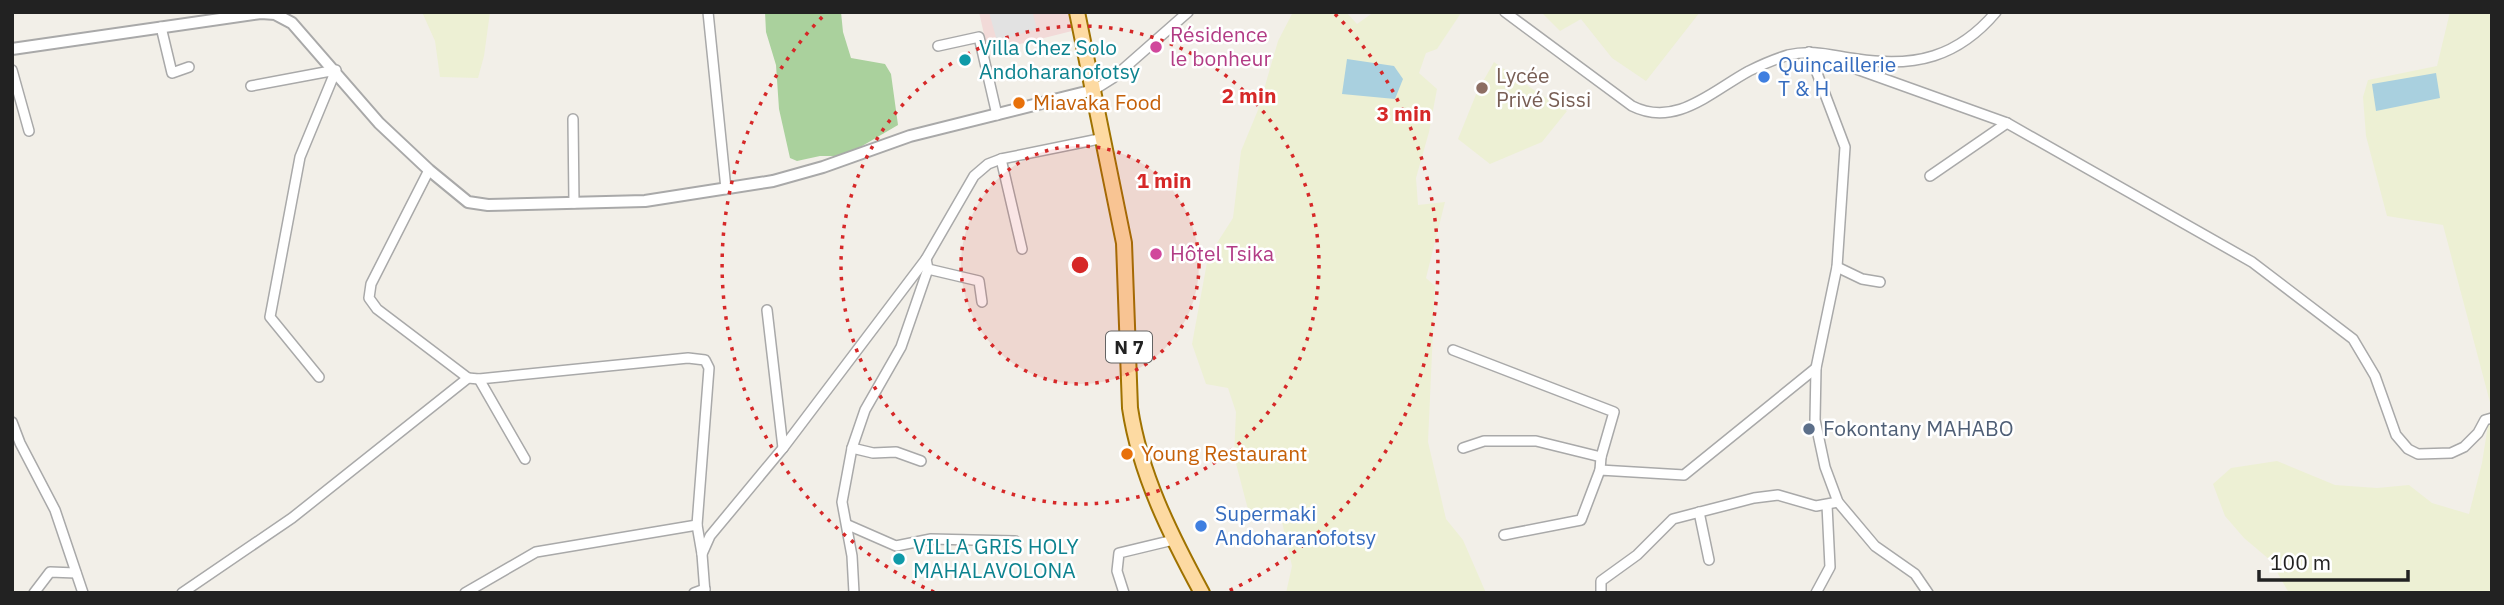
<svg xmlns="http://www.w3.org/2000/svg" width="2504" height="605" font-family="'IBM Plex Sans',sans-serif">
	<style>
		.commercial { fill: #f2dad8 }
		.farmland { fill: #edf0d4 }
		.forest { fill: #aad19d }
		.parking { fill: #e2e2e2 }
		.water { fill: #a9d0df }
		.lines { fill: none; stroke-linecap: round; stroke-linejoin: round }
		.minor-casing { stroke: #a9a9a9; stroke-width: 12 }
		.tertiary-casing { stroke: #a9a9a9; stroke-width: 14 }
		.primary-casing { stroke: #9f7200; stroke-width: 18 }
		.minor { stroke: #fff; stroke-width: 9 }
		.tertiary { stroke: #fff; stroke-width: 10 }
		.primary { stroke: #fddaa2; stroke-width: 14 }
		.ring { fill: none; stroke: #d62828; stroke-width: 3.5; stroke-dasharray: 3.5 7 }
		.hotel-dot { fill: #d1479c; stroke: #fff; stroke-width: 2.5 }
		.culture-dot { fill: #0f9aa8; stroke: #fff; stroke-width: 2.5 }
		.shop-dot { fill: #3f7fe0; stroke: #fff; stroke-width: 2.5 }
		.education-dot { fill: #8d6e63; stroke: #fff; stroke-width: 2.5 }
		.food-dot { fill: #e8710a; stroke: #fff; stroke-width: 2.5 }
		.service-dot { fill: #5c6f8a; stroke: #fff; stroke-width: 2.5 }
		.labels { text-anchor: middle; stroke-width: 5; stroke-linejoin: round; paint-order: stroke }
		.shield { fill: #fff; stroke: #646464; stroke-width: 2 }
		.shield-label { font-size: 19px; font-weight: bold; fill: #222 }
		.hotel-label { font-size: 21px; fill: #b23c85; stroke: #fff; text-anchor: start }
		.culture-label { font-size: 21px; fill: #0d838f; stroke: #fff; text-anchor: start }
		.shop-label { font-size: 21px; fill: #366cbe; stroke: #fff; text-anchor: start }
		.education-label { font-size: 21px; fill: #785e54; stroke: #fff; text-anchor: start }
		.food-label { font-size: 21px; fill: #c56008; stroke: #fff; text-anchor: start }
		.service-label { font-size: 21px; fill: #4e5e75; stroke: #fff; text-anchor: start }
		.centre { fill: #d62828; stroke: #fff; stroke-width: 3.5 }
		.ring-label { font-size: 21px; text-anchor: middle; font-weight: bold; fill: #d62828; stroke: #fff; stroke-width: 5; stroke-linejoin: round; paint-order: stroke }
	</style>
	<rect width="100%" height="100%" fill="#f2efe8"/>
	<path class="commercial" d="M 979,12 L 1068,12 L 1072,31 L 988,52 Z"/>
	<g class="farmland">
		<path d="M 422,12 L 490,12 L 484,56 L 478,78 L 440,77 L 435,41 Z"/>
		<path d="M 1293,12 L 1346,12 L 1357,24 L 1374,12 L 1461,13 L 1437,49 L 1426,53 L 1419,73 L 1437,89 L 1429,132 L 1416,178 L 1418,205 L 1445,202 L 1426,278 L 1435,286 L 1428,442 L 1446,519 L 1463,540 L 1486,593 L 1286,593 L 1292,566 L 1280,513 L 1250,517 L 1234,456 L 1236,412 L 1228,388 L 1206,384 L 1192,344 L 1208,257 L 1233,218 L 1241,151 L 1258,110 L 1278,41 Z"/>
		<path d="M 1541,12 L 1700,12 L 1646,81 L 1612,58 L 1581,19 L 1560,31 Z"/>
		<path d="M 2450,12 L 2492,12 L 2492,593 L 2289,593 L 2270,560 L 2244,538 L 2225,516 L 2213,484 L 2231,468 L 2277,461 L 2335,485 L 2377,488 L 2409,485 L 2432,503 L 2469,514 L 2482,463 L 2491,406 L 2443,225 L 2387,216 L 2366,136 L 2363,97 L 2368,80 L 2437,66 Z"/>
		<path d="M 1494,62 L 1534,90 L 1567,111 L 1542,142 L 1490,164 L 1458,139 L 1477,92 Z"/>
	</g>
	<path class="forest" d="M 765,12 L 841,12 L 843,32 L 851,58 L 885,64 L 891,74 L 898,125 L 845,156 L 820,156 L 797,161 L 790,158 L 779,109 L 776,65 L 766,32 Z"/>
	<path class="parking" d="M 989,12 L 1039,12 L 1033,14 L 1037,29 L 997,41 Z"/>
	<g class="water">
		<path d="M 1347,59 L 1394,66 L 1403,79 L 1395,99 L 1342,94 Z"/>
		<path d="M 2436,73 L 2440,98 L 2376,111 L 2372,84 Z"/>
	</g>
	<g class="lines">
		<g class="minor-casing">
			<g id="minor">
				<path d="M 708,12 L 726,189"/>
				<path d="M 1505,12 L 1632,106 C 1676,128 1712,91 1749,71 C 1761,65 1775,59 1788,55 C 1813,49 1833,56 1857,59 C 1915,68 1958,57 1996,12"/>
				<path d="M 161,27 L 172,73 L 189,67"/>
				<path d="M 938,46 L 979,37 L 997,115"/>
				<path d="M 1809,52 L 2007,123 L 2252,262 L 2353,339 L 2375,376 L 2396,435 L 2408,449 L 2418,454 L 2451,453 L 2464,447 L 2478,433 L 2485,420 L 2492,418"/>
				<path d="M 1809,52 L 1845,147 L 1837,267 L 1816,368 L 1815,420 L 1825,467 L 1838,502 L 1875,546 L 1915,574 L 1928,593"/>
				<path d="M 12,70 L 29,131"/>
				<path d="M 251,86 L 336,70 L 300,157 L 270,317 L 319,377"/>
				<path d="M 1094,90 L 1113,78 L 1188,12"/>
				<path d="M 573,119 L 574,203"/>
				<path d="M 1001,159 L 1022,249"/>
				<path d="M 429,170 L 371,284 L 369,298 L 377,309 L 468,378"/>
				<path d="M 1930,176 L 2007,123"/>
				<path d="M 1837,267 L 1862,279 L 1880,282"/>
				<path d="M 928,269 L 979,281 L 982,302"/>
				<path d="M 767,310 L 783,448"/>
				<path d="M 1453,350 L 1614,412 L 1601,457 L 1600,470"/>
				<path d="M 479,379 L 525,459"/>
				<path d="M 12,422 L 20,443 L 55,510 L 83,593"/>
				<path d="M 852,448 L 873,453 L 896,452 L 921,461"/>
				<path d="M 1463,448 L 1484,441 L 1536,441 L 1601,457"/>
				<path d="M 1699,512 L 1709,560"/>
				<path d="M 848,525 L 896,546 L 931,539 L 1015,541"/>
				<path d="M 1504,535 L 1581,520 L 1600,470 L 1684,475 L 1816,368"/>
				<path d="M 34,593 L 50,572 L 76,573"/>
				<path d="M 182,593 L 292,518 L 468,378 L 479,379 L 688,358 L 705,360 L 709,368 L 697,525 L 702,554"/>
				<path d="M 465,593 L 536,552 L 697,525"/>
				<path d="M 694,593 L 705,589"/>
				<path d="M 705,593 L 702,554 L 710,536 L 783,448 L 926,259 L 974,176 L 988,164 L 1001,159 L 1104,138"/>
				<path d="M 854,593 L 852,556 L 842,502 L 852,448 L 865,410 L 901,347 L 928,269 L 926,259"/>
				<path d="M 1124,593 L 1117,571 L 1119,553 L 1173,540"/>
				<path d="M 1601,593 L 1601,581 L 1637,555 L 1673,519 L 1754,498 L 1778,495 L 1816,506 L 1838,502"/>
				<path d="M 1816,593 L 1830,567 L 1827,505"/>
			</g>
		</g>
		<g class="tertiary-casing">
			<path id="tertiary" d="M 12,49 L 261,13 L 275,14 L 292,23 L 379,123 L 429,170 L 468,202 L 488,205 L 645,201 L 773,181 L 823,167 L 910,136 L 1094,90"/>
		</g>
		<g class="primary-casing">
			<path id="primary" d="M 1077,12 L 1124,243 L 1130,408 C 1140,474 1170,534 1202,593"/>
		</g>
		<use href="#minor" class="minor"/>
		<use href="#tertiary" class="tertiary"/>
		<use href="#primary" class="primary"/>
	</g>
	<circle cx="1080" cy="265" r="119" fill="#d62828" fill-opacity=".12"/>
	<g class="ring">
		<circle cx="1080" cy="265" r="119"/>
		<circle cx="1080" cy="265" r="239"/>
		<path d="M934 592A358 358 0 0 1 825 14M1335 14A358 358 0 0 1 1226 592"/>
	</g>
	<g class="hotel-dot">
		<circle cx="1156" cy="47" r="7"/>
		<circle cx="1156" cy="254" r="7"/>
	</g>
	<g class="culture-dot">
		<circle cx="965" cy="60" r="7"/>
		<circle cx="899" cy="559" r="7"/>
	</g>
	<g class="shop-dot">
		<circle cx="1764" cy="77" r="7"/>
		<circle cx="1201" cy="526" r="7"/>
	</g>
	<circle class="education-dot" cx="1482" cy="88" r="7"/>
	<g class="food-dot">
		<circle cx="1019" cy="103" r="7"/>
		<circle cx="1127" cy="454" r="7"/>
	</g>
	<circle class="service-dot" cx="1809" cy="429" r="7"/>
	<g class="labels">
		<rect class="shield" x="1106" y="331.5" width="46" height="31" rx="5"/>
		<g class="shield-label">
			<text x="1129" y="354">N 7</text>
		</g>
		<g class="hotel-label">
			<text x="1170" y="42">Résidence<tspan x="1170" dy="24">le bonheur</tspan></text>
			<text x="1170" y="261">Hôtel Tsika</text>
		</g>
		<g class="culture-label">
			<text x="979" y="55">Villa Chez Solo<tspan x="979" dy="24">Andoharanofotsy</tspan></text>
			<text x="913" y="554">VILLA GRIS HOLY<tspan x="913" dy="24">MAHALAVOLONA</tspan></text>
		</g>
		<g class="shop-label">
			<text x="1778" y="72">Quincaillerie<tspan x="1778" dy="24">T &amp; H</tspan></text>
			<text x="1215" y="521">Supermaki<tspan x="1215" dy="24">Andoharanofotsy</tspan></text>
		</g>
		<g class="education-label">
			<text x="1496" y="83">Lycée<tspan x="1496" dy="24">Privé Sissi</tspan></text>
		</g>
		<g class="food-label">
			<text x="1033" y="110">Miavaka Food</text>
			<text x="1141" y="461">Young Restaurant</text>
		</g>
		<g class="service-label">
			<text x="1823" y="436">Fokontany MAHABO</text>
		</g>
	</g>
	<circle cx="1080" cy="265" r="10" class="centre"/>
	<g class="ring-label">
		<text x="1249" y="103">2 min</text>
		<text x="1404" y="121">3 min</text>
		<text x="1164" y="188">1 min</text>
	</g>
	<rect width="2504" height="605" fill="none" stroke="#222222" stroke-width="28"/>
	<path d="M2259 570v10h149v-10" fill="none" stroke="#222222" stroke-width="3.5"/>
	<text x="2270" y="570" font-size="21" fill="#222222" stroke="#ffffff" stroke-width="5" paint-order="stroke">100 m</text>
</svg>
